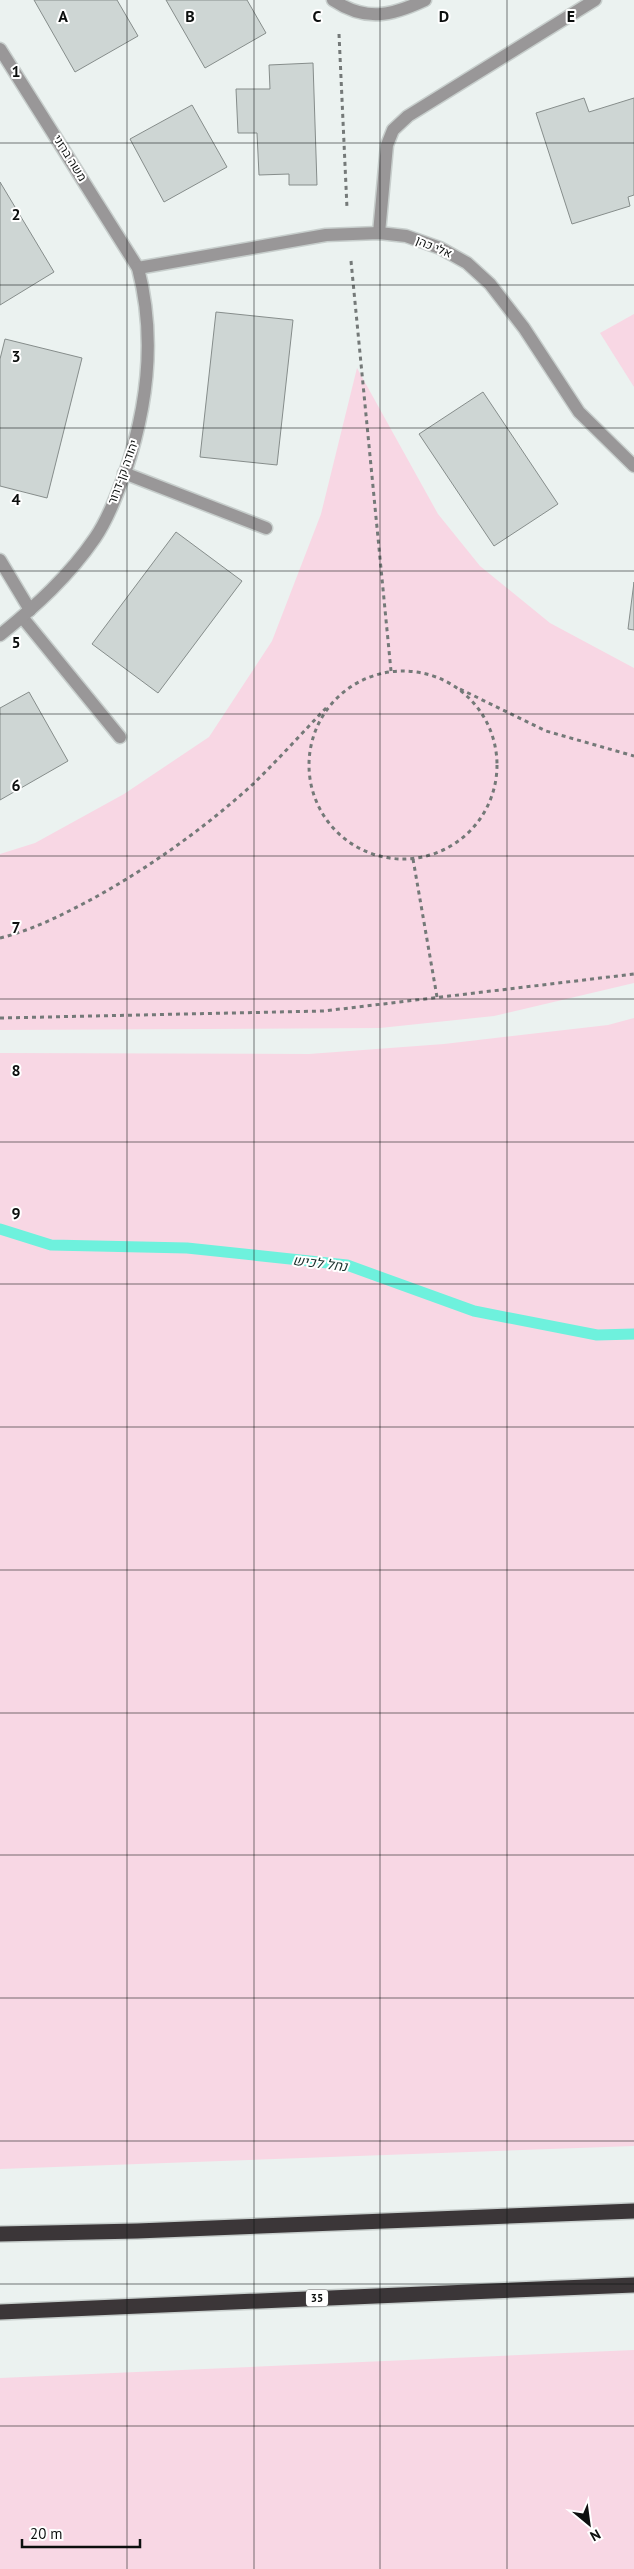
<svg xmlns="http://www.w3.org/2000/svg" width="634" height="2569" font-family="'PT Sans',Heebo,sans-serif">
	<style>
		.green { fill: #f8d7e4 }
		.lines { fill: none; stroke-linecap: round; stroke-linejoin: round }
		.stream { stroke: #6ef1dd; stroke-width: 11 }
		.building { fill: #ced6d4; stroke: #868d8b }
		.lane-casing { stroke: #c7cecc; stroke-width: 15 }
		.street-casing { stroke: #c7cecc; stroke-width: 15 }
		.highway-casing { stroke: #c7cecc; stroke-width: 18 }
		.path { stroke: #747978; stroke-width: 3; stroke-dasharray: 4 4; stroke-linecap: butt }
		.lane { stroke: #999798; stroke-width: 12 }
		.street { stroke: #999798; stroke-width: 12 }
		.highway { stroke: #3b3638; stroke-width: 15 }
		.grid { fill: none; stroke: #0c0f0e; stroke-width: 1; stroke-opacity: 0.55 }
		.labels { text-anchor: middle; stroke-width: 4; stroke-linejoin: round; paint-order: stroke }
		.shield { fill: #fff; stroke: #555756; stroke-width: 1 }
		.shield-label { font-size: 11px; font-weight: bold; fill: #0c0f0e }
		.street-label { font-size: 12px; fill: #0c0f0e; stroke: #fff }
		.water-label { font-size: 14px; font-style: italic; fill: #1a312d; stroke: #fff }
		.grid-label { font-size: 16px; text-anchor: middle; font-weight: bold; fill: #0c0f0e; stroke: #fff; stroke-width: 4; stroke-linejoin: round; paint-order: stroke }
	</style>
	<rect width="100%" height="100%" fill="#ebf2f0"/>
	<g class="green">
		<path d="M 634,314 L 634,387 L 600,333 Z"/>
		<path d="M 357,368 L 438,514 L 480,566 L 550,623 L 634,668 L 634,983 L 494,1016 L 380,1028 L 0,1030 L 0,854 L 35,843 L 124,794 L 209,737 L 272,641 L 321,514 Z"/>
		<path d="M 634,1018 L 634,2146 L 0,2169 L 0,1053 L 309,1054 L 444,1044 L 608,1025 Z"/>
		<path d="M 634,2350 L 634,2569 L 0,2569 L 0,2378 Z"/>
	</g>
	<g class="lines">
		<path class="stream" d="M 0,1229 L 51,1245 L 187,1248 L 347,1265 L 474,1311 L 597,1335 L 634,1334"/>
	</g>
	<g class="building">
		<path d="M 34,0 L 117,0 L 138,36 L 75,72 Z"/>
		<path d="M 166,0 L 247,0 L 266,33 L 205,68 Z"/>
		<path d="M 313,63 L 317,185 L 289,185 L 289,174 L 259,175 L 257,133 L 238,133 L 236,89 L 270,89 L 269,65 Z"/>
		<path d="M 584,98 L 589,112 L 634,98 L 634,195 L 628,197 L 630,206 L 572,224 L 536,113 Z"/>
		<path d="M 192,105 L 227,167 L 164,202 L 130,139 Z"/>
		<path d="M 0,182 L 54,272 L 0,305 Z"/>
		<path d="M 216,312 L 293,320 L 277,465 L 200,457 Z"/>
		<path d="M 5,339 L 82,358 L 47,498 L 0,486 L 0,359 Z"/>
		<path d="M 483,392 L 558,504 L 494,546 L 419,434 Z"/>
		<path d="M 176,532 L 242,581 L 158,693 L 92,644 Z"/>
		<path d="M 634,582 L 634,630 L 628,629 Z"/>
		<path d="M 29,692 L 68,761 L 0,800 L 0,708 Z"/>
	</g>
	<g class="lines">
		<g class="lane-casing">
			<g id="lane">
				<path d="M 379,233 L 387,145 L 393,130 L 408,116 L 595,0"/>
				<path d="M 124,473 L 266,528"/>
				<path d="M 0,560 L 30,610"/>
				<path d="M 22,617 L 120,737"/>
			</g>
		</g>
		<g class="street-casing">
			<g id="street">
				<path d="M 333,0 C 366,22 391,16 425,0"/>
				<path d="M 0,49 L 138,268 C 156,337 148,406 125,473 C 117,494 108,519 95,538 C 69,576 36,606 0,635"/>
				<path d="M 138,268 L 326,235 L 379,233 L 406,236 L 440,248 L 467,263 L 490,284 L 524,328 L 579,412 L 634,466"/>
			</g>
		</g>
		<g class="highway-casing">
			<g id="highway">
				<path d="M 0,2234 L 137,2231 L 634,2211"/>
				<path d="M 0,2312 L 634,2285"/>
			</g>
		</g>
		<g class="path">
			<path d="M 339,34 L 347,208"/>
			<path d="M 351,261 L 391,671"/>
			<circle cx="403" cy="765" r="94"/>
			<path d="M 460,689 L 546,731 L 634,756"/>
			<path d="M 413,859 L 437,997"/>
			<path d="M 0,938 C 33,930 64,914 94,898 C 150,867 203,829 251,786 C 277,761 302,733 327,707"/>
			<path d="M 0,1018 L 324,1011 L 634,974"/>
		</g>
		<use href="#lane" class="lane"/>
		<use href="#street" class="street"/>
		<use href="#highway" class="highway"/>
	</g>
	<path class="grid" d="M 127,0 L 127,2569M 254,0 L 254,2569M 380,0 L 380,2569M 507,0 L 507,2569M 0,143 L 634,143M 0,285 L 634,285M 0,428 L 634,428M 0,571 L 634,571M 0,714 L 634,714M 0,856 L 634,856M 0,999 L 634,999M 0,1142 L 634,1142M 0,1284 L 634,1284M 0,1427 L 634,1427M 0,1570 L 634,1570M 0,1713 L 634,1713M 0,1855 L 634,1855M 0,1998 L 634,1998M 0,2141 L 634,2141M 0,2284 L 634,2284M 0,2426 L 634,2426"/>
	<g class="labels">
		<rect class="shield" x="306" y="2289.5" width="22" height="17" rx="4"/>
		<g class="shield-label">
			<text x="317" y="2302">35</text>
		</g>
		<g class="street-label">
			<text transform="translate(70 158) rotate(58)" y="4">משה ברזני</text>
			<text transform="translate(434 247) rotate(23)" y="4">אלי כהן</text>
			<text transform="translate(123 472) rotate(-70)" y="4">יהודה קן-דרור</text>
		</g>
		<g class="water-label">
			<text transform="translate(320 1263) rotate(7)" y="5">נחל לכיש</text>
		</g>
	</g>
	<g class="grid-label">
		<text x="63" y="22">A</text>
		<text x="190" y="22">B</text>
		<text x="317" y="22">C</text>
		<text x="444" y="22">D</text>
		<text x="571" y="22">E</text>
		<text x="16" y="77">1</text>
		<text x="16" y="220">2</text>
		<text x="16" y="362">3</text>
		<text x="16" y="505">4</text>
		<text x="16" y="648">5</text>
		<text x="16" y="791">6</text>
		<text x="16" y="933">7</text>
		<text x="16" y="1076">8</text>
		<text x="16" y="1219">9</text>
	</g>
	<g transform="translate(589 2524) rotate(151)" stroke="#ffffff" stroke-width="4" paint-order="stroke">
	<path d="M0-4L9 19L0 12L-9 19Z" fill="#0c0f0e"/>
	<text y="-8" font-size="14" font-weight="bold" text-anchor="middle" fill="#0c0f0e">N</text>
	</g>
	<path d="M22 2539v8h118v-8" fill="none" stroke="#0c0f0e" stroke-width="2.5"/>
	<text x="30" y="2539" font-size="15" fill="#0c0f0e" stroke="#ffffff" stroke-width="4" paint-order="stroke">20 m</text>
</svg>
